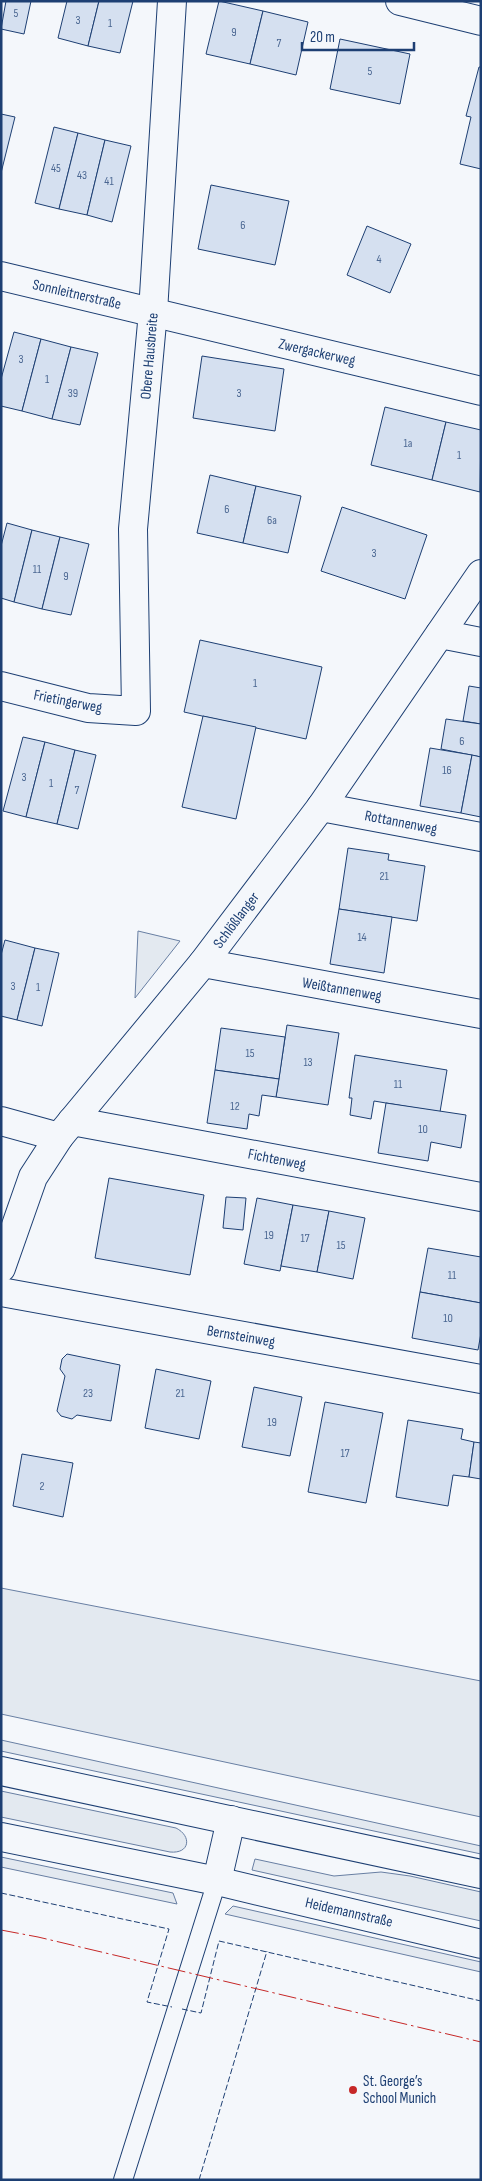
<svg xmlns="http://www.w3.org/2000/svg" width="482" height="2181" font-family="'Sofia Sans Condensed',sans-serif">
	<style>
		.green { fill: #e3e9f0; stroke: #687fa3 }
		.building { fill: #d5e0f0; stroke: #1d3f73 }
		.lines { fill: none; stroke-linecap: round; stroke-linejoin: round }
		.service-casing { stroke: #1d3f73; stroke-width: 20 }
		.minor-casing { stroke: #1d3f73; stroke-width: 30 }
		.secondary-casing { stroke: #1d3f73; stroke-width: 30 }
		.service { stroke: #f4f7fb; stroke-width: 18 }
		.minor { stroke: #f4f7fb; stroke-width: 28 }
		.secondary { stroke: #f4f7fb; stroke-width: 28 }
		.fence { stroke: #1d3f73; stroke-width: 1; stroke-dasharray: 6 2.5; stroke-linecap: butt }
		.power { stroke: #c62828; stroke-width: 1; stroke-dasharray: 18 4 2.5 4; stroke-linecap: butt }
		.poi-dot { fill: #c62828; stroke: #f4f7fb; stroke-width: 2 }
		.labels { text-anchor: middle; stroke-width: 4; stroke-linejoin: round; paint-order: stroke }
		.number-label { font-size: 12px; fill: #4b6792 }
		.street-label { font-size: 15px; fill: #1d3f73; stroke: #f4f7fb }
		.poi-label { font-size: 15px; fill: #1d3f73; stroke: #f4f7fb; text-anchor: start }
	</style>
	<rect width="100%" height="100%" fill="#f4f7fb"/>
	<g class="green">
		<path d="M 138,931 L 180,941 L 135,998 Z"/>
		<path d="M 1,1588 L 481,1681 L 481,1817 L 1,1714 Z"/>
		<path d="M 1,1740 L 481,1846 L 481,1854 L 1,1751 Z"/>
		<path d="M 1,1791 L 176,1828 C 192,1836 190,1854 170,1852 L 1,1817 Z"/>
		<path d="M 1,1857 L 173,1893 L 177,1904 L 1,1867 Z"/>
		<path d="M 255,1859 L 334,1876 L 381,1872 L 410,1876 L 481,1892 L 481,1921 L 252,1870 Z"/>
		<path d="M 233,1906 L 481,1962 L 481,1972 L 225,1914 Z"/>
	</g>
	<g class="building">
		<path d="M 6,1 L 31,1 L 24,34 L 1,29 Z"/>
		<path d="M 67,1 L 99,1 L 88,46 L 58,38 Z"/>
		<path d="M 99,1 L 133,1 L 120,53 L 88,46 Z"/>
		<path d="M 219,1 L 263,11 L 250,64 L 206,54 Z"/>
		<path d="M 263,11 L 308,22 L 296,75 L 250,64 Z"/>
		<path d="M 340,39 L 410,54 L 400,104 L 330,89 Z"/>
		<path d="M 479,67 L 481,67 L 481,169 L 460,164 L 471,117 L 466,116 Z"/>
		<path d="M 1,114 L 15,117 L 1,173 Z"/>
		<path d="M 54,127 L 78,133 L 59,209 L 35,203 Z"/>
		<path d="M 78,133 L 105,140 L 87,215 L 59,209 Z"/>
		<path d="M 105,140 L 131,146 L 112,222 L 87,215 Z"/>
		<path d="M 211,185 L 289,201 L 275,265 L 198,249 Z"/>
		<path d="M 367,226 L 411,244 L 390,293 L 347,275 Z"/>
		<path d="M 14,332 L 41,339 L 22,411 L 1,406 L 1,379 Z"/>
		<path d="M 41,339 L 71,347 L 52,419 L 22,411 Z"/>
		<path d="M 71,347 L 98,353 L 80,425 L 52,419 Z"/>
		<path d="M 202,356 L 284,369 L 275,431 L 193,418 Z"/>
		<path d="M 385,407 L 446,422 L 432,480 L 371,465 Z"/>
		<path d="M 446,422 L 481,430 L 480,492 L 432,480 Z"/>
		<path d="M 210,475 L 256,486 L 243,543 L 197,533 Z"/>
		<path d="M 256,486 L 301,496 L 288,553 L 243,543 Z"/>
		<path d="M 342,507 L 427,535 L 405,599 L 321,571 Z"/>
		<path d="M 7,523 L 32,530 L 14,602 L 1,598 L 1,546 Z"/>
		<path d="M 32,530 L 60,537 L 42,609 L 14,602 Z"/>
		<path d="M 60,537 L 89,544 L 71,615 L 42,609 Z"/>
		<path d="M 200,640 L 322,667 L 306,739 L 184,712 Z"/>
		<path d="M 469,686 L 481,688 L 481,724 L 463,721 Z"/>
		<path d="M 203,716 L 256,727 L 236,819 L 182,807 Z"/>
		<path d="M 446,719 L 481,724 L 481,757 L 441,749 Z"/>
		<path d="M 23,737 L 45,742 L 26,817 L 3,811 Z"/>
		<path d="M 45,742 L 75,750 L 57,824 L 26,817 Z"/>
		<path d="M 430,748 L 472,755 L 461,813 L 420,806 Z"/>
		<path d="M 75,750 L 96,755 L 78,829 L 57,824 Z"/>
		<path d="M 472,755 L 481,757 L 481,817 L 461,813 Z"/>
		<path d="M 348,848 L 389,854 L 388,860 L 425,866 L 417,921 L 339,909 Z"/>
		<path d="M 339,909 L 392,917 L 384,973 L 330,964 Z"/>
		<path d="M 5,940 L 35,948 L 17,1020 L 1,1016 L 1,955 Z"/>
		<path d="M 35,948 L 59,953 L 42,1026 L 17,1020 Z"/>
		<path d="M 287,1025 L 339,1033 L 328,1105 L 276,1097 Z"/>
		<path d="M 221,1028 L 285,1037 L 279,1079 L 215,1070 Z"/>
		<path d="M 355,1055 L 447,1070 L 440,1112 L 374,1101 L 371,1119 L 350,1115 L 352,1098 L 349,1098 Z"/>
		<path d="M 215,1070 L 279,1079 L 276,1097 L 262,1095 L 259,1116 L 249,1114 L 247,1129 L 207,1123 Z"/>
		<path d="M 386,1103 L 466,1115 L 461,1148 L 431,1142 L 428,1161 L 378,1153 Z"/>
		<path d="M 109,1178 L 204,1195 L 190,1275 L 95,1258 Z"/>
		<path d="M 226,1197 L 246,1198 L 243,1230 L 223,1228 Z"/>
		<path d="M 257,1198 L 293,1205 L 280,1271 L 244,1264 Z"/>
		<path d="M 293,1205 L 329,1211 L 317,1272 L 281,1266 Z"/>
		<path d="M 329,1211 L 365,1218 L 353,1279 L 317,1272 Z"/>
		<path d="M 428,1248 L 481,1257 L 481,1303 L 420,1292 Z"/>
		<path d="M 420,1292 L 481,1303 L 481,1333 L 478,1350 L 412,1338 Z"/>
		<path d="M 67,1354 L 120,1365 L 111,1421 L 77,1415 L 72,1419 L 61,1416 L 57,1411 L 65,1376 L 60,1369 L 62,1359 Z"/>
		<path d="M 156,1369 L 211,1381 L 199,1439 L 145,1428 Z"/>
		<path d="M 254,1387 L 302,1397 L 290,1456 L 242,1447 Z"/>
		<path d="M 325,1402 L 383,1413 L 366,1503 L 308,1492 Z"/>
		<path d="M 408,1420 L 463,1429 L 461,1439 L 474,1442 L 469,1477 L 453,1475 L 448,1506 L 396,1497 Z"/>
		<path d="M 474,1442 L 481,1443 L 481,1479 L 469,1477 Z"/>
		<path d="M 22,1454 L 73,1463 L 63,1517 L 13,1506 Z"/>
	</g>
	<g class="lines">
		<g class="service-casing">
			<path id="service" d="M 123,2180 L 217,1881"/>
		</g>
		<g class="minor-casing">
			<g id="minor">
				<path d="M 400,1 L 481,21"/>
				<path d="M 1,276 L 481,391"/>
				<path d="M 440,634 L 481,642"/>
				<path d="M 1,686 L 88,708 L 136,711 L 133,529 L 153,312 L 172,1"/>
				<path d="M 321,807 L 481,837"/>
				<path d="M 203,963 L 481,1014"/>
				<path d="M 1,1121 L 59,1137"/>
				<path d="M 72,1121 L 481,1197"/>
				<path d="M 1,1268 L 33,1177 L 59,1137 L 203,963 L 321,807 L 481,574"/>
				<path d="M 1,1292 L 481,1379"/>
			</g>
		</g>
		<g class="secondary-casing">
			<g id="secondary">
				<path d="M 1,1771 L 481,1874"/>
				<path d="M 1,1837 L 217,1881 L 481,1944"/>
				<path d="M 217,1881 L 231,1820"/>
			</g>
		</g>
		<use href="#service" class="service"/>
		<use href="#minor" class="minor"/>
		<use href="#secondary" class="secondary"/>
		<g class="fence">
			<path d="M 1,1893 L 169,1929 L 147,2002 L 172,2007"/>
			<path d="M 182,2009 L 201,2013 L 219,1941 L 481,2001"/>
			<path d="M 199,2180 L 267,1951"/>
		</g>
		<path class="power" d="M 1,1930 L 38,1937 L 481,2042"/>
	</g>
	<circle class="poi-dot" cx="353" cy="2090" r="5"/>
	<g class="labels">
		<g class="number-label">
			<text x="16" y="17">5</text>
			<text x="78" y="24">3</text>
			<text x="110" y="27">1</text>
			<text x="234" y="36">9</text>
			<text x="279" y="47">7</text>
			<text x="370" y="75">5</text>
			<text x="56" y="172">45</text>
			<text x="82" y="179">43</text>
			<text x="109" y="185">41</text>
			<text x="243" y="229">6</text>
			<text x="379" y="263">4</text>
			<text x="21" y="363">3</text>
			<text x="47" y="383">1</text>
			<text x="73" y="397">39</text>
			<text x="239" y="397">3</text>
			<text x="408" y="447">1a</text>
			<text x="459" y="459">1</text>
			<text x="227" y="513">6</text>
			<text x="272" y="524">6a</text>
			<text x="374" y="557">3</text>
			<text x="37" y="573">11</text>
			<text x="66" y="580">9</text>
			<text x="255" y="687">1</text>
			<text x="462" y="745">6</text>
			<text x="447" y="774">16</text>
			<text x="24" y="781">3</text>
			<text x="51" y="787">1</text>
			<text x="77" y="794">7</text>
			<text x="384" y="880">21</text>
			<text x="362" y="941">14</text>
			<text x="13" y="990">3</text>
			<text x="38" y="991">1</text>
			<text x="250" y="1057">15</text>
			<text x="308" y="1066">13</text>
			<text x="398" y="1088">11</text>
			<text x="235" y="1110">12</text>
			<text x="423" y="1133">10</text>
			<text x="269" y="1239">19</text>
			<text x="305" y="1242">17</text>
			<text x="341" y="1249">15</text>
			<text x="452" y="1279">11</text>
			<text x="448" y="1322">10</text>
			<text x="88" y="1397">23</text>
			<text x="180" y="1397">21</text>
			<text x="272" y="1426">19</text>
			<text x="345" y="1457">17</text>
			<text x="42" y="1490">2</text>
		</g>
		<g class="street-label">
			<text transform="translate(77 294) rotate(13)" y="5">Sonnleitnerstraße</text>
			<text transform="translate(317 352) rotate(13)" y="5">Zwergackerweg</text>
			<text transform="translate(149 356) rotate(-85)" y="5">Obere Hausbreite</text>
			<text transform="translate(68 701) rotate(11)" y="5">Frietingerweg</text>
			<text transform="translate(401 822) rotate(11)" y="5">Rottannenweg</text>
			<text transform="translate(236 920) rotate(-53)" y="5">Schlößlanger</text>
			<text transform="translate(342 989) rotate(10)" y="5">Weißtannenweg</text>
			<text transform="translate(277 1159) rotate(11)" y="5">Fichtenweg</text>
			<text transform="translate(241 1336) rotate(10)" y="5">Bernsteinweg</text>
			<text transform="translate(349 1912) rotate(13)" y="5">Heidemannstraße</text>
		</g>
		<g class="poi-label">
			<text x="363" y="2086">St. George’s<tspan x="363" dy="17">School Munich</tspan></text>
		</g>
	</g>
	<rect width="482" height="2181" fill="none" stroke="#1d3f73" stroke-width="5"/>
	<path d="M302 42v8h112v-8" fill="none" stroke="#1d3f73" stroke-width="2.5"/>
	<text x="310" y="42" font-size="15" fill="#1d3f73" stroke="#f4f7fb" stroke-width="4" paint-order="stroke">20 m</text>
</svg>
